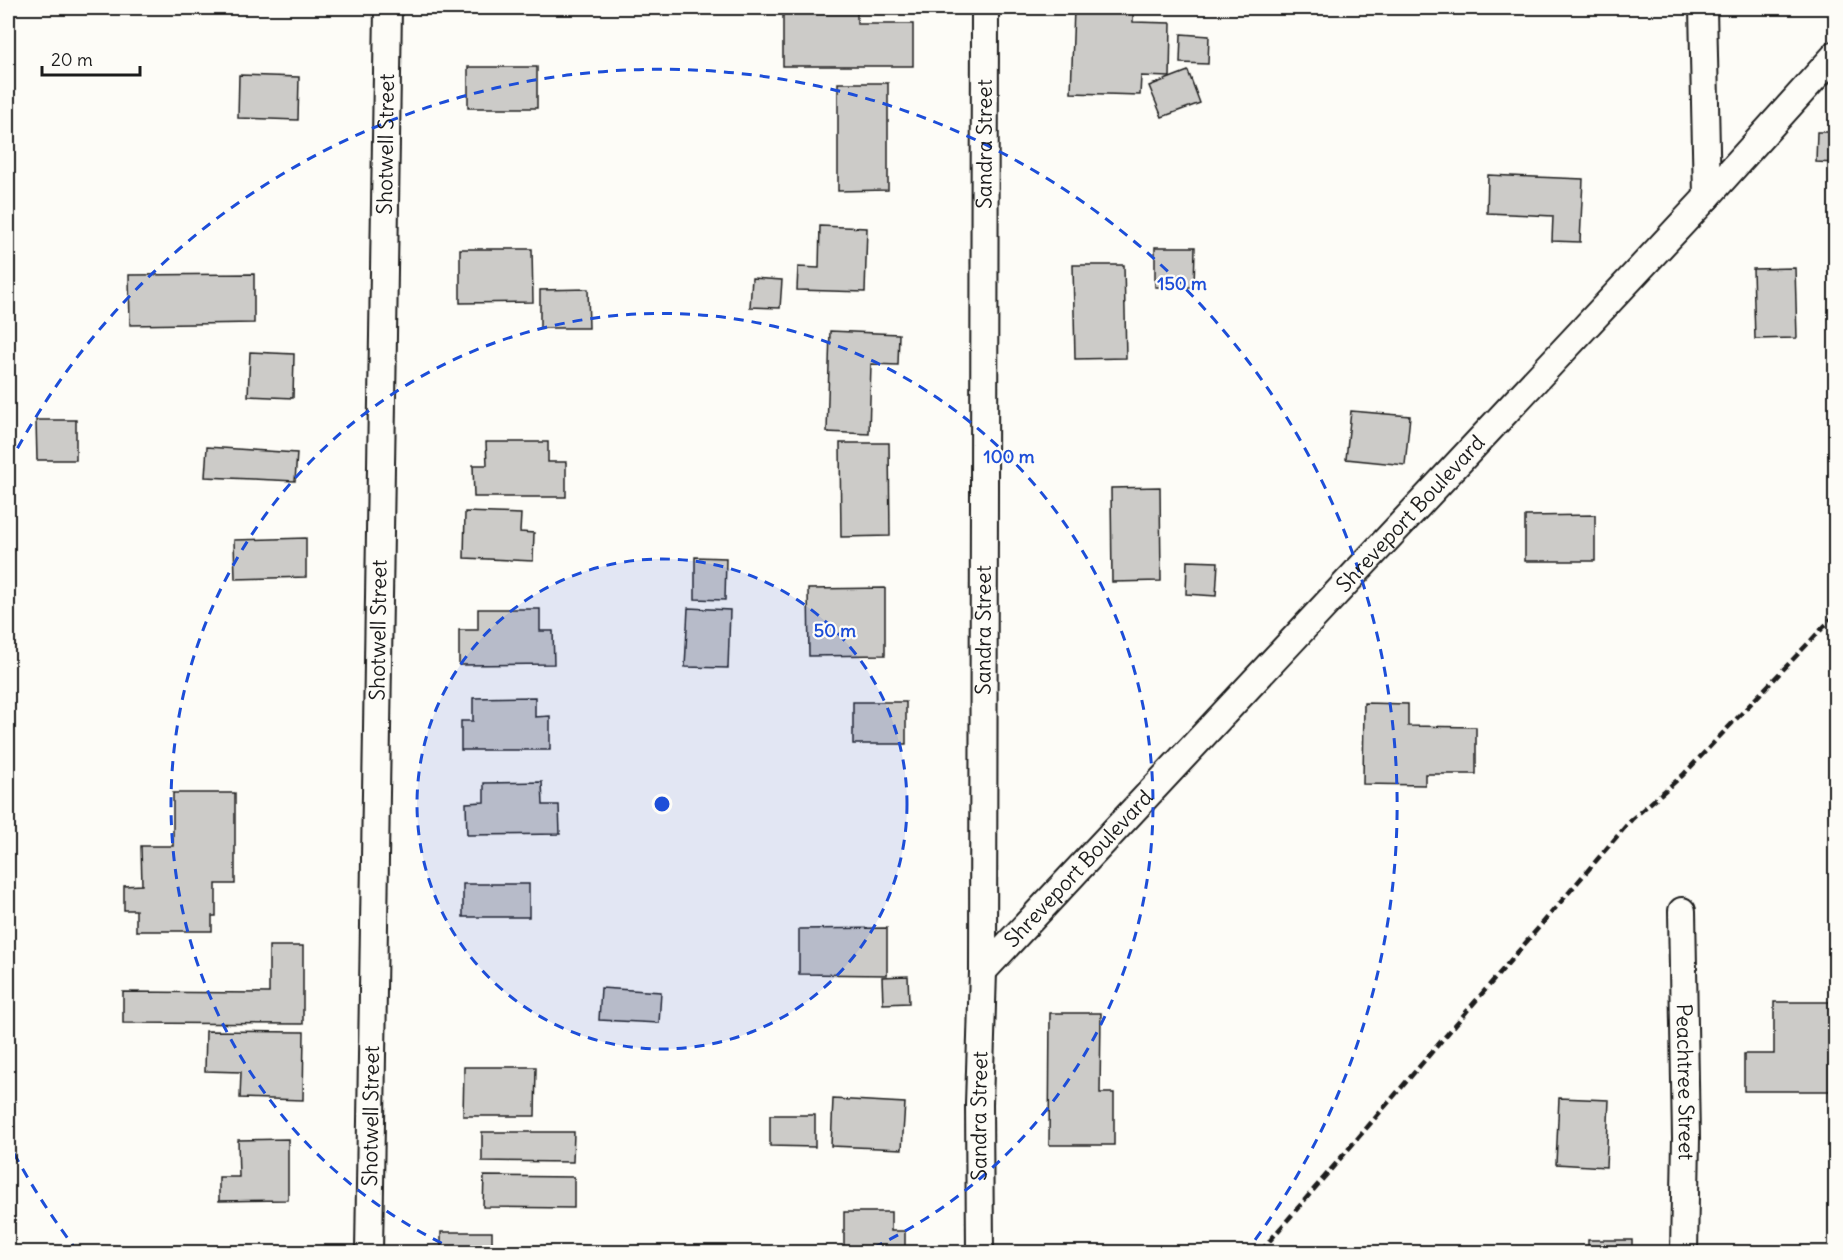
<svg xmlns="http://www.w3.org/2000/svg" width="1843" height="1260" font-family="Delius,sans-serif">
	<style>
		.building { fill: #cccbc8; stroke: #1c1c1c; stroke-width: 1.5 }
		.lines { fill: none; stroke-linecap: round; stroke-linejoin: round }
		.minor-casing { stroke: #1c1c1c; stroke-width: 30 }
		.minor { stroke: #fdfcf7; stroke-width: 26 }
		.rail { stroke: #1c1c1c; stroke-width: 4.5; stroke-dasharray: 9 4.5; stroke-linecap: butt }
		.ring { fill: none; stroke: #1d4ed8; stroke-width: 3; stroke-dasharray: 10 8 }
		.labels { text-anchor: middle; stroke-width: 4.5; stroke-linejoin: round; paint-order: stroke }
		.street-label { font-size: 21px; fill: #1c1c1c; stroke: #fdfcf7 }
		.centre { fill: #1d4ed8; stroke: #fdfcf7; stroke-width: 3 }
		.ring-label { font-size: 18px; text-anchor: middle; font-weight: bold; fill: #1d4ed8; stroke: #fdfcf7; stroke-width: 4.5; stroke-linejoin: round; paint-order: stroke }
	</style>
	<rect width="100%" height="100%" fill="#fdfcf7"/>
	<filter id="ink" filterUnits="userSpaceOnUse"><feTurbulence type="fractalNoise" baseFrequency=".0167" numOctaves="2"/><feDisplacementMap in="SourceGraphic" scale="12" xChannelSelector="R" yChannelSelector="G"/><feConvolveMatrix kernelMatrix="1 2 1 2 8 2 1 2 1" color-interpolation-filters="sRGB"/></filter>
	<g filter="url(#ink)">
		<g class="building">
			<path d="M 783,8 L 857,8 L 857,24 L 913,24 L 913,66 L 783,66 Z"/>
			<path d="M 1074,9 L 1133,11 L 1133,22 L 1171,23 L 1170,77 L 1141,76 L 1140,95 L 1071,93 Z"/>
			<path d="M 1181,34 L 1209,36 L 1208,64 L 1180,63 Z"/>
			<rect x="468" y="67" width="69" height="41"/>
			<path d="M 1188,71 L 1200,103 L 1162,117 L 1149,86 Z"/>
			<path d="M 239,75 L 299,77 L 298,120 L 238,118 Z"/>
			<path d="M 838,83 L 888,83 L 888,190 L 838,191 Z"/>
			<path d="M 1817,132 L 1836,132 L 1836,163 L 1816,162 Z"/>
			<path d="M 1488,175 L 1583,179 L 1580,242 L 1552,241 L 1553,216 L 1487,213 Z"/>
			<path d="M 820,226 L 867,228 L 865,292 L 797,290 L 798,267 L 819,268 Z"/>
			<path d="M 1155,247 L 1195,247 L 1194,287 L 1155,287 Z"/>
			<path d="M 460,249 L 532,249 L 533,302 L 460,303 Z"/>
			<path d="M 1073,265 L 1124,265 L 1126,358 L 1075,359 Z"/>
			<path d="M 1795,268 L 1797,338 L 1755,339 L 1753,269 Z"/>
			<path d="M 254,274 L 254,323 L 130,325 L 129,275 Z"/>
			<path d="M 752,278 L 782,280 L 780,308 L 750,307 Z"/>
			<path d="M 588,289 L 589,328 L 540,328 L 540,290 Z"/>
			<path d="M 830,331 L 899,334 L 898,365 L 871,364 L 869,434 L 827,432 Z"/>
			<path d="M 250,352 L 294,354 L 293,398 L 248,396 Z"/>
			<path d="M 1351,411 L 1410,416 L 1405,465 L 1346,459 Z"/>
			<path d="M 36,420 L 76,420 L 76,460 L 37,460 Z"/>
			<path d="M 486,442 L 548,442 L 548,462 L 566,462 L 566,497 L 474,497 L 473,465 L 487,465 Z"/>
			<path d="M 840,443 L 889,443 L 890,536 L 841,537 Z"/>
			<path d="M 207,447 L 297,453 L 295,481 L 205,477 Z"/>
			<path d="M 1160,487 L 1161,581 L 1112,582 L 1111,488 Z"/>
			<path d="M 465,512 L 521,514 L 520,532 L 534,533 L 533,561 L 464,558 Z"/>
			<path d="M 1595,515 L 1595,561 L 1525,561 L 1525,516 Z"/>
			<path d="M 306,538 L 306,577 L 235,579 L 234,540 Z"/>
			<path d="M 695,557 L 726,558 L 725,600 L 695,599 Z"/>
			<path d="M 1187,561 L 1218,562 L 1216,596 L 1186,594 Z"/>
			<path d="M 885,588 L 885,655 L 809,656 L 808,589 Z"/>
			<path d="M 688,608 L 730,610 L 728,668 L 685,667 Z"/>
			<path d="M 478,609 L 540,609 L 540,631 L 553,631 L 554,664 L 459,665 L 459,630 L 478,630 Z"/>
			<path d="M 535,697 L 535,717 L 550,716 L 550,750 L 461,750 L 461,721 L 473,721 L 473,698 Z"/>
			<rect x="853" y="702" width="53" height="42"/>
			<path d="M 1364,703 L 1408,704 L 1408,726 L 1476,727 L 1476,774 L 1425,774 L 1425,785 L 1363,784 Z"/>
			<path d="M 542,782 L 543,805 L 559,805 L 560,834 L 467,835 L 466,803 L 484,802 L 484,783 Z"/>
			<path d="M 173,793 L 235,793 L 235,884 L 216,884 L 216,916 L 212,916 L 212,931 L 136,931 L 136,910 L 124,910 L 124,886 L 142,885 L 141,846 L 173,846 Z"/>
			<rect x="463" y="884" width="66" height="33"/>
			<path d="M 887,928 L 887,975 L 799,974 L 799,929 Z"/>
			<path d="M 269,946 L 303,946 L 303,1024 L 123,1023 L 123,992 L 269,993 Z"/>
			<path d="M 908,976 L 909,1003 L 883,1004 L 882,977 Z"/>
			<path d="M 601,988 L 661,992 L 659,1023 L 599,1020 Z"/>
			<path d="M 1774,1002 L 1836,1002 L 1836,1091 L 1744,1091 L 1744,1054 L 1774,1054 Z"/>
			<path d="M 1050,1013 L 1101,1013 L 1100,1093 L 1114,1093 L 1114,1145 L 1049,1145 Z"/>
			<path d="M 206,1031 L 304,1032 L 303,1100 L 240,1098 L 241,1072 L 205,1071 Z"/>
			<path d="M 464,1067 L 536,1067 L 535,1116 L 463,1116 Z"/>
			<path d="M 1559,1098 L 1609,1100 L 1606,1167 L 1556,1164 Z"/>
			<path d="M 833,1099 L 905,1103 L 902,1149 L 831,1146 Z"/>
			<path d="M 770,1115 L 815,1115 L 815,1147 L 770,1146 Z"/>
			<path d="M 482,1132 L 574,1132 L 573,1162 L 482,1161 Z"/>
			<path d="M 288,1139 L 288,1200 L 219,1201 L 219,1177 L 239,1177 L 238,1140 Z"/>
			<path d="M 484,1176 L 574,1177 L 574,1208 L 483,1207 Z"/>
			<path d="M 844,1212 L 891,1212 L 891,1231 L 905,1231 L 905,1250 L 891,1250 L 891,1252 L 844,1252 Z"/>
			<rect x="441" y="1232" width="51" height="20"/>
			<rect x="1588" y="1240" width="44" height="12"/>
			<path d="M 1800,1248 L 1831,1248 L 1832,1252 L 1800,1252 Z"/>
		</g>
		<g class="lines">
			<g class="minor-casing">
				<g id="minor">
					<path d="M 1703,8 L 1707,197"/>
					<path id="s1" d="M 1682,911 L 1686,1138 L 1684,1252"/>
					<path id="s2" d="M 983,971 L 1707,197 L 1836,54"/>
					<path id="s3" d="M 369,1252 L 388,8"/>
					<path id="s4" d="M 980,1252 L 979,1104 L 983,971 L 985,8"/>
				</g>
			</g>
			<use href="#minor" class="minor"/>
			<path class="rail" d="M 1260,1252 L 1632,819 L 1683,775 L 1836,614"/>
		</g>
	</g>
	<circle cx="662" cy="804" r="245" fill="#1d4ed8" fill-opacity=".12"/>
	<g class="ring">
		<circle cx="662" cy="804" r="245"/>
		<path d="M458 1251A491 491 0 1 1 866 1251"/>
		<path d="M78 1252A736 736 0 0 1 9 1144M9 464A736 736 0 1 1 1246 1252"/>
	</g>
	<g class="labels">
		<g class="street-label">
			<text dy="7" stroke="none"><textPath href="#s3" startOffset="1108">Shotwell Street</textPath></text>
			<text dy="7" stroke="none"><textPath href="#s4" startOffset="1108">Sandra Street</textPath></text>
			<text dy="7" stroke="none"><textPath href="#s2" startOffset="626">Shreveport Boulevard</textPath></text>
			<text dy="7" stroke="none"><textPath href="#s3" startOffset="622">Shotwell Street</textPath></text>
			<text dy="7" stroke="none"><textPath href="#s4" startOffset="622">Sandra Street</textPath></text>
			<text dy="7" stroke="none"><textPath href="#s2" startOffset="140">Shreveport Boulevard</textPath></text>
			<text dy="7" stroke="none"><textPath href="#s1" startOffset="171">Peachtree Street</textPath></text>
			<text dy="7" stroke="none"><textPath href="#s3" startOffset="136">Shotwell Street</textPath></text>
			<text dy="7" stroke="none"><textPath href="#s4" startOffset="136">Sandra Street</textPath></text>
		</g>
	</g>
	<circle cx="662" cy="804" r="9" class="centre"/>
	<g class="ring-label">
		<text x="1182" y="290">150 m</text>
		<text x="1009" y="463">100 m</text>
		<text x="835" y="637">50 m</text>
	</g>
	<rect width="1843" height="1260" fill="none" stroke="#fdfcf7" stroke-width="30"/>
	<rect x="15" y="15" width="1813" height="1230" fill="none" stroke="#1c1c1c" stroke-width="2" filter="url(#ink)"/>
	<path d="M42 66v9h98v-9" fill="none" stroke="#1c1c1c" stroke-width="3"/>
	<text x="51" y="66" font-size="18" fill="#1c1c1c" stroke="#fdfcf7" stroke-width="4.5" paint-order="stroke">20 m</text>
</svg>
